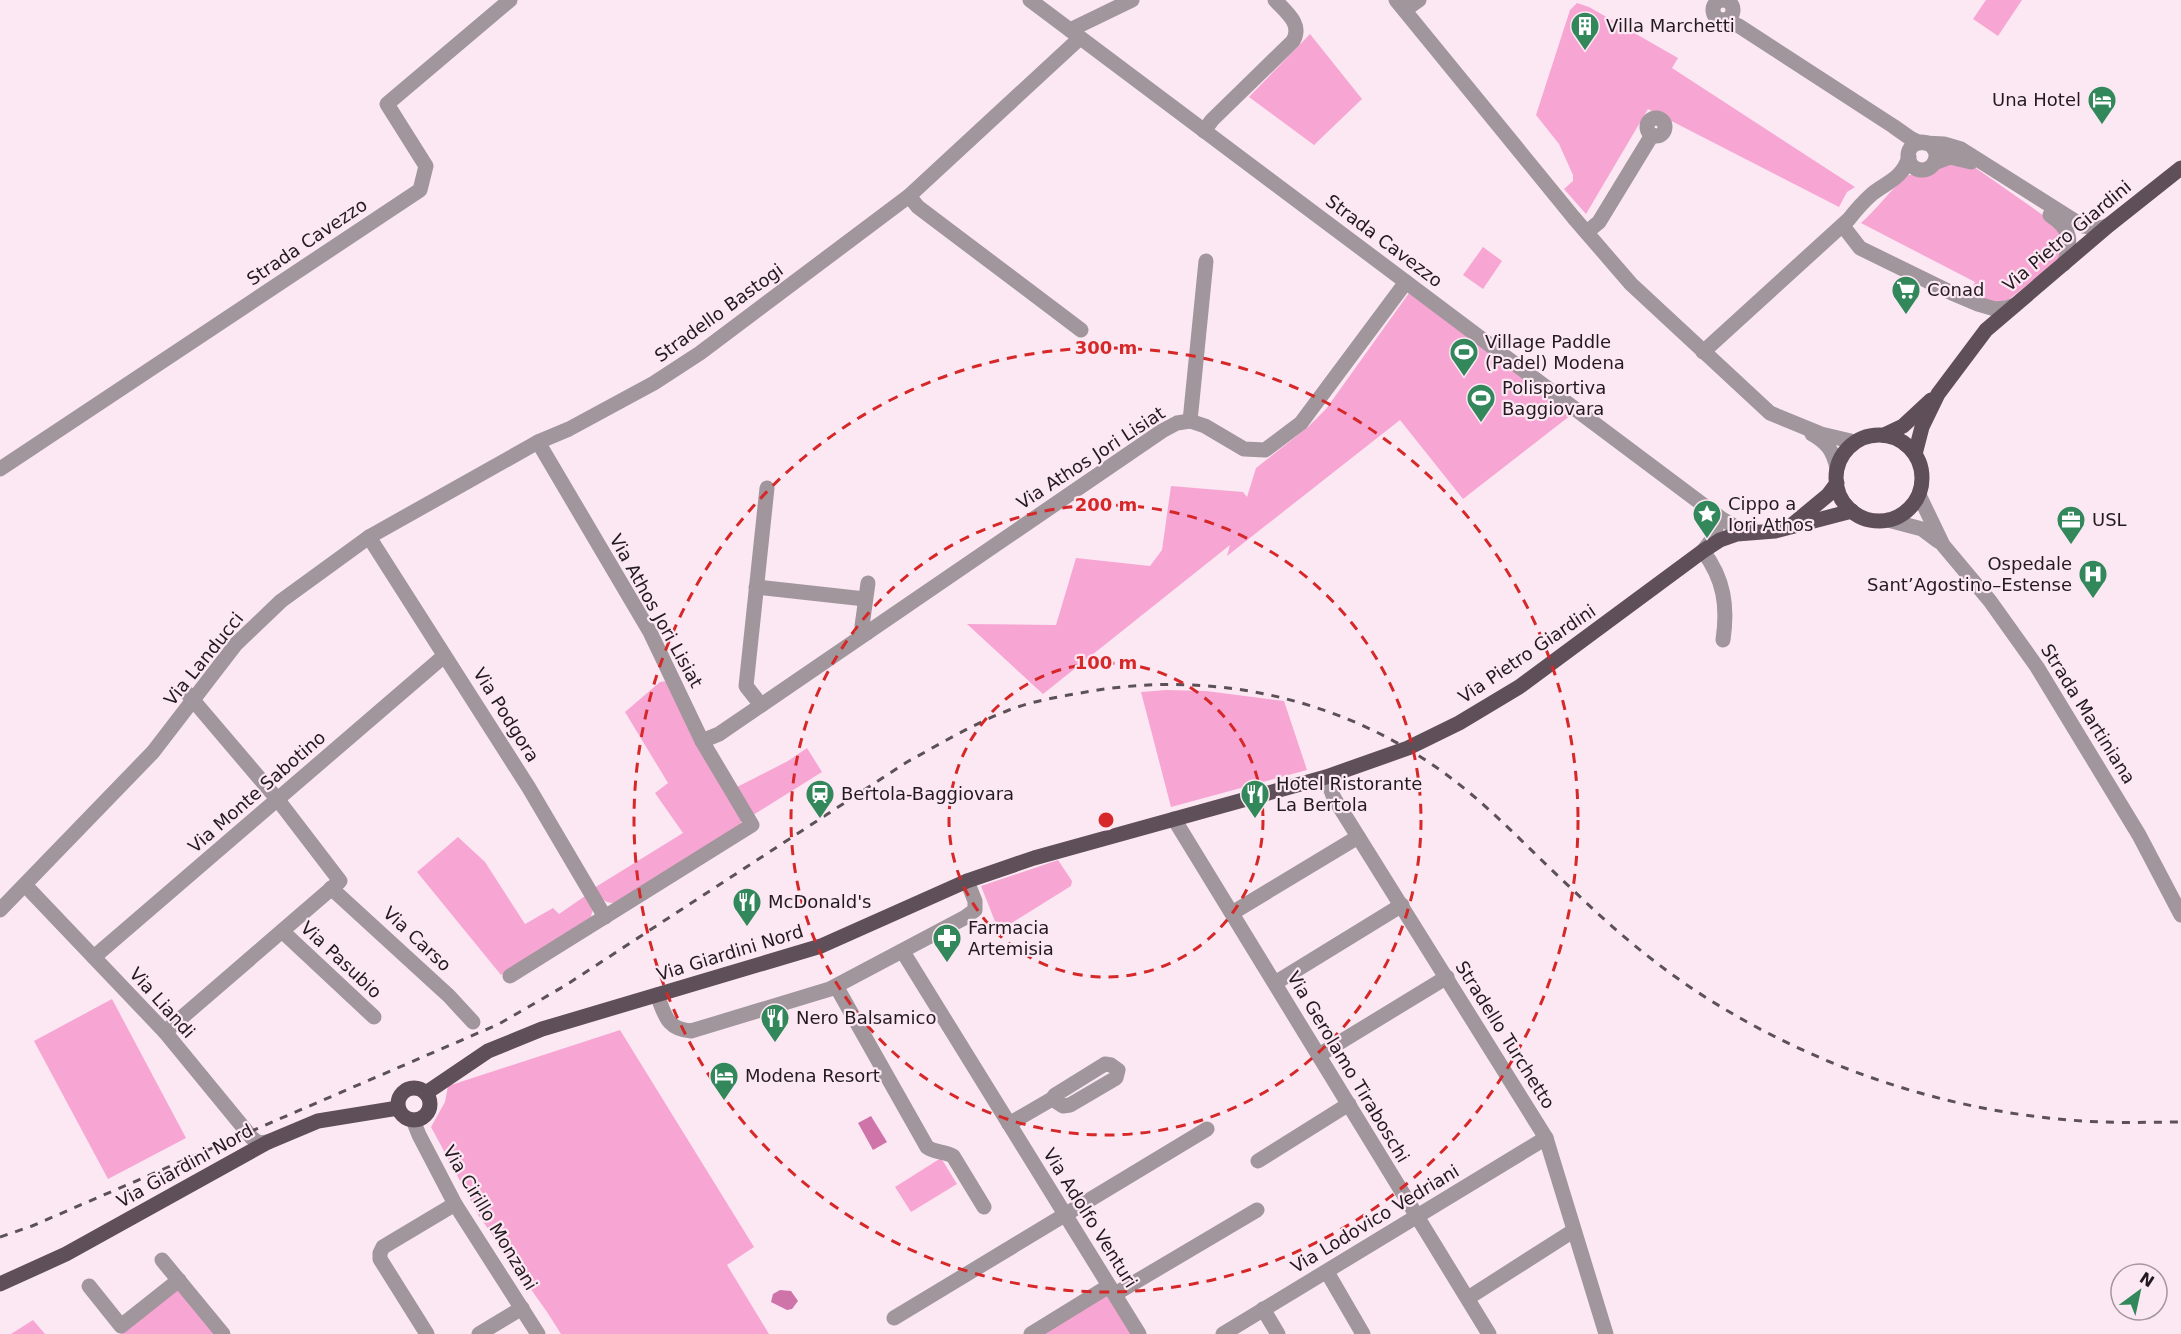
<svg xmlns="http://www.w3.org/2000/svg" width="2181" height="1334" font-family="'DejaVu Sans',sans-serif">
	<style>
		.green { fill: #f7a6d4 }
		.water { fill: #cf74a9 }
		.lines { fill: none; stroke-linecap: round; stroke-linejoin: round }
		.minor { stroke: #a0969b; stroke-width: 15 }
		.major { stroke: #5f4f58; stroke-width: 15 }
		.rail { stroke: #5c5157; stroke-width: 3; stroke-dasharray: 8 8; stroke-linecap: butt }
		.ring { fill: none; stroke: #d62828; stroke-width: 3; stroke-dasharray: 10 8 }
		.labels { text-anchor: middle; stroke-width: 4.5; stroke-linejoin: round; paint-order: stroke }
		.poi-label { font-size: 18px; fill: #221a1e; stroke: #fce8f3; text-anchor: start }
		.street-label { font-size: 18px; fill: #221a1e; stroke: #fce8f3 }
		.centre { fill: #d62828; stroke: #fce8f3; stroke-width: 3 }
		.ring-label { font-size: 18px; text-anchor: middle; font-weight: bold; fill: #d62828; stroke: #fce8f3; stroke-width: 4.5; stroke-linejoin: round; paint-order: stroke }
	</style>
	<rect width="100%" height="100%" fill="#fce8f3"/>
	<g class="green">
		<path d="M 1986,0 L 2022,0 L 1998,36 L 1973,19 Z"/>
		<path d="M 1577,3 L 1589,7 L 1678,58 L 1672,68 L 1855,187 L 1847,192 L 1839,207 L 1648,109 L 1586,214 L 1564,189 L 1573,181 L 1573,175 L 1559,144 L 1536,115 L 1570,10 Z"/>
		<path d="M 1310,34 L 1362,99 L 1314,145 L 1249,97 Z"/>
		<path d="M 1946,161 L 1970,164 L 2057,225 L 2063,232 L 2062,254 L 2056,262 L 2007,301 C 1995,304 1981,299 1970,292 L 1975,282 L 1861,223 C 1878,208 1890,190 1908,175 C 1929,174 1929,182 1946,161 Z"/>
		<path d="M 1483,247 L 1502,261 L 1483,289 L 1463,275 Z"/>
		<path d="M 1409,293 L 1571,415 L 1463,499 L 1400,420 L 1227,556 L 1230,545 L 1043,694 L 967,624 L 1056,625 L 1076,558 L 1150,566 L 1162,550 L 1171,486 L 1243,492 L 1247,497 L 1256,468 L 1308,427 L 1326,409 Z"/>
		<path d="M 666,681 L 742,819 L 740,826 L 616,903 C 604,904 600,897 594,888 L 683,833 L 655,793 L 668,783 L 625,712 L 660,682 Z"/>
		<path d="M 1166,690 L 1206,691 L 1284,701 L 1307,770 L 1171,807 L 1141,692 Z"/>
		<path d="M 807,748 L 822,772 L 753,815 L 737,787 L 788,761 Z"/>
		<path d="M 458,837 L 485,862 L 525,924 L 553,908 L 559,914 L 585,896 L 593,909 L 591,917 L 501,975 L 417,872 Z"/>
		<path d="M 1058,860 L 1072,881 L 1071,886 L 1002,929 L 998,929 L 981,886 Z"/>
		<path d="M 112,999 L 186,1138 L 108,1179 L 34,1041 Z"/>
		<path d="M 620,1030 L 754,1247 L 727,1265 L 769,1334 L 561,1334 L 547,1312 L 479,1216 L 431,1127 L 445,1102 L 448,1086 Z"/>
		<path d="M 941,1158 L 957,1184 L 911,1212 L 895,1187 Z"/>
		<path d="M 182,1284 L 223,1334 L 120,1334 Z"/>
		<path d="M 1110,1286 L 1139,1334 L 1031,1334 Z"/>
		<path d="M 33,1320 L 45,1334 L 11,1334 Z"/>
	</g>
	<g class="water">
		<path d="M 871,1116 L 887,1142 L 873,1150 L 858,1123 Z"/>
		<path d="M 780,1290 L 791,1291 L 798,1301 L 792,1309 L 787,1310 L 771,1302 L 773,1294 Z"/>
	</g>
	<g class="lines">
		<g class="minor">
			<circle cx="1723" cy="10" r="10"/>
			<path d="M 1030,0 L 1722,519 L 1734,526 L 1755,531"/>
			<path d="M 1396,0 L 1574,218 L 1631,284 L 1770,413 L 1821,434 L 1855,442"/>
			<path d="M 1405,10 L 1419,0"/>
			<path d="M 1726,20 L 1739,26 L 1893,126 L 1910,138 L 1920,143"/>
			<path d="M 1070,30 L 1132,0"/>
			<circle cx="1656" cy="127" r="9"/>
			<path d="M 1204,131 L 1212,120 L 1293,41 C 1303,24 1286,12 1275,0"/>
			<circle cx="1922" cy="156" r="14"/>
			<path d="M 1924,143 L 1944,144 L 1961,149 L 2083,226 L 2101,228 L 2109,225"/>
			<path d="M 1934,163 L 1950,157 L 1971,162"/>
			<path d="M 909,196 L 918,207 L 1081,330"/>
			<path d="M 2050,215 C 2072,230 2072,240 2064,264"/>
			<path d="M 1843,226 L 1860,248 L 1952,293 L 1978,304 L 1995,309 L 2006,308 L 2015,305"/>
			<path d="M 1587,232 L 1599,222 L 1652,135"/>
			<path d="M 1703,352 L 1849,219 C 1856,210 1863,202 1872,194 C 1887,182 1902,179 1909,157"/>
			<path d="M 1190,421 L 1206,261"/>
			<path d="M 1812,434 C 1828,443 1833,451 1837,468"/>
			<path d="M 538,442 L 650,632 L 702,741 L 719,734 L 1162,431 L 1177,423 L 1190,421 L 1205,426 L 1244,449 L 1265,450 L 1301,423 L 1406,282"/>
			<path d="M 0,469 L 420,190 L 426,166 L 387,104 L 510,0"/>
			<path d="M 1919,495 L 1943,545 L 1990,601 L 2037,667 L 2139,835 L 2181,915"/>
			<path d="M 1714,513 C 1720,529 1714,538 1703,551 C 1724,579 1728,606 1723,640"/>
			<path d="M 1888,520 L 1922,529 L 1938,541"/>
			<path d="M 369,537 L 529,788 L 605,917"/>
			<path d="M 756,587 L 865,599"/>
			<path d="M 867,633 L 862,626 L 868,583"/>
			<path d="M 761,705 L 746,686 L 767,488"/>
			<path d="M 1326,777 L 1334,798 L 1546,1138 L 1606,1334"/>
			<path d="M 1174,819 L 1489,1334"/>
			<path d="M 25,885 L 165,1032 L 252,1138 L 259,1143 L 268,1142"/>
			<path d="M 331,888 L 449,996 L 473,1022"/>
			<path d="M 0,910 L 153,752 L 236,644 L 281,601 L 369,537 L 538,442 L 569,429 L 654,383 L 700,353 L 909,196 L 1080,38"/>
			<path d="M 1232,913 L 1358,837"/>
			<path d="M 282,931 L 374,1017"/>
			<path d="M 903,952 L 1139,1334"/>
			<path d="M 94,957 L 444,656"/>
			<path d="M 510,976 L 752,825 L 702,741"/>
			<path d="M 1275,983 L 1402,905"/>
			<path d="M 836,986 L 927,1147 C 935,1153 945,1151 953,1156 L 984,1207"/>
			<path d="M 657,995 C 665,1014 666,1029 691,1031 L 830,989 L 964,918 L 975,910 L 975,901 L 967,881"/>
			<path d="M 165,1032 L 340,881 L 278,800 L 187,693"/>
			<path d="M 1319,1055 L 1447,977"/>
			<path d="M 413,1120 L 419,1135 L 455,1204 L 538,1334"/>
			<path d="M 1009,1124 L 1052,1099 L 1063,1106 L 1070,1105 L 1116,1078 L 1118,1070 L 1111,1065 L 1105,1064 L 1055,1095 L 1052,1099"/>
			<path d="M 1258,1161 L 1349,1104"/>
			<path d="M 162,1260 L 223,1334"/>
			<path d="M 1327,1272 L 1363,1334"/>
			<path d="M 89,1286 L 121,1326 L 179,1280"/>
			<path d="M 1115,1294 L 1257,1210"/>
			<path d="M 1468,1298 L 1573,1231"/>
			<path d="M 1263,1309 L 1278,1334"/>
			<path d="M 894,1318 L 1207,1129"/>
			<path d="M 427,1334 L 380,1259 L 380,1253 L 383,1247 L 455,1204"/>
			<path d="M 479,1334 L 522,1308"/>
			<path d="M 1031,1334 L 1109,1286"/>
			<path d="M 1223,1334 L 1546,1138"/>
		</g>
		<g class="major">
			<path d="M 1884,435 L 1903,426 L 1931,400"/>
			<circle cx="1879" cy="478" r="43"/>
			<path d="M 1915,454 L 1922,427 L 1938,394 L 1986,330 L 2109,225 L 2181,168"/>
			<path d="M 1793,524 L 1828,495 L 1837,483"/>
			<circle cx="414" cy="1104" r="16"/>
			<path d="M 426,1093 L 488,1051 L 542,1029 L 821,946 L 967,881 L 1034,858 L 1326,777 L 1408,748 L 1459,723 L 1519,687 L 1703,551 L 1720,540 L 1737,534 L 1775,531 L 1852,511"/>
			<path d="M 0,1284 L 66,1254 L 268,1142 L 318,1121 L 398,1108"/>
		</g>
		<path class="rail" d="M 0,1237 L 32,1226 L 499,1024 L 566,985 L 907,762 C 940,744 973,724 1009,710 C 1035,700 1064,696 1092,691 C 1224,669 1360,703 1465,789 C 1504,821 1537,857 1574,891 C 1616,932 1663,971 1713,1002 C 1829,1074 1966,1117 2103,1122 C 2129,1123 2155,1122 2181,1122"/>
	</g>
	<g class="ring">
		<circle cx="1106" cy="820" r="157"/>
		<circle cx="1106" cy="820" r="315"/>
		<circle cx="1106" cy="820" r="472"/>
	</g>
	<defs>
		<g id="building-pin" transform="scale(1.5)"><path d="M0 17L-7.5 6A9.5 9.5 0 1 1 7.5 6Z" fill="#32875b" stroke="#fce8f3"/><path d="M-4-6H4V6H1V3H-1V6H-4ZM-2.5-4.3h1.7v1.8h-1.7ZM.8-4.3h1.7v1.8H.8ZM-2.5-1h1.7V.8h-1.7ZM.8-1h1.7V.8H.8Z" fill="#fff"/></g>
		<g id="hotel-pin" transform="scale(1.5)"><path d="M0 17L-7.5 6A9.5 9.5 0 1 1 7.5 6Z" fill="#32875b" stroke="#fce8f3"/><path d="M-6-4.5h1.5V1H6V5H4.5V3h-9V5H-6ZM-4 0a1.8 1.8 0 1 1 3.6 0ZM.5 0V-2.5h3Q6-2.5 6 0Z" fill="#fff"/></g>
		<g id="supermarket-pin" transform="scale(1.5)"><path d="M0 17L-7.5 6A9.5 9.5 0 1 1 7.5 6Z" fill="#32875b" stroke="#fce8f3"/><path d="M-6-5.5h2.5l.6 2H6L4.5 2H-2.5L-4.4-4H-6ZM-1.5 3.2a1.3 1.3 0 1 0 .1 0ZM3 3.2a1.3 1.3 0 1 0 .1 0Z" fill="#fff"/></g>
		<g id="stadium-pin" transform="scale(1.5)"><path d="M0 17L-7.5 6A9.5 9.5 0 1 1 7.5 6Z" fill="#32875b" stroke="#fce8f3"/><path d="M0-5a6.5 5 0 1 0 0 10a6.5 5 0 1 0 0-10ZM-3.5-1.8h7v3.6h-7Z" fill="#fff"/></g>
		<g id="sight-pin" transform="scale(1.5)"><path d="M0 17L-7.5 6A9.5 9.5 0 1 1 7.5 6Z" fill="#32875b" stroke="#fce8f3"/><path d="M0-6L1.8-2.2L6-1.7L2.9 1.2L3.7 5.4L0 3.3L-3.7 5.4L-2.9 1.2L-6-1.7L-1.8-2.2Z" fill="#fff"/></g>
		<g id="office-pin" transform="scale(1.5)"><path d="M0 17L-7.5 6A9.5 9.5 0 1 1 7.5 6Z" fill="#32875b" stroke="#fce8f3"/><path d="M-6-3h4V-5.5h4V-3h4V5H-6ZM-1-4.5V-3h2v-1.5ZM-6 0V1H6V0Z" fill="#fff"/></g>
		<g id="hospital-pin" transform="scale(1.5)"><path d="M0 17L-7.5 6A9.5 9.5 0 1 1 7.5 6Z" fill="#32875b" stroke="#fce8f3"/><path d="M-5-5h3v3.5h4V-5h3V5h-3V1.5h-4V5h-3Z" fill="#fff"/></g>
		<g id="station-pin" transform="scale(1.5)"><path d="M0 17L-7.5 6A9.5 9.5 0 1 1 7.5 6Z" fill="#32875b" stroke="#fce8f3"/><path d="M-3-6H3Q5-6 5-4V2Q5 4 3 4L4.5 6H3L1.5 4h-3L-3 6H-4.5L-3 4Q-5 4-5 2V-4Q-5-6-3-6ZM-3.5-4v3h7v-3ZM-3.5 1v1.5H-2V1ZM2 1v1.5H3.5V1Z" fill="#fff"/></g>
		<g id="restaurant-pin" transform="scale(1.5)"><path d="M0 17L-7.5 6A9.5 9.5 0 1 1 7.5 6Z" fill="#32875b" stroke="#fce8f3"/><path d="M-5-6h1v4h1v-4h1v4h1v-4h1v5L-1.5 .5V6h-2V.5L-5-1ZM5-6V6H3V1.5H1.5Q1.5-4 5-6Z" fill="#fff"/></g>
		<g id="pharmacy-pin" transform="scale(1.5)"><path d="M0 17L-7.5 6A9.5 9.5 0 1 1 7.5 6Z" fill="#32875b" stroke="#fce8f3"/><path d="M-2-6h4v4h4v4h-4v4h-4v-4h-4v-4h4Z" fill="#fff"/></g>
	</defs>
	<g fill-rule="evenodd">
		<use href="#building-pin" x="1585" y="26"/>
		<use href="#hotel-pin" x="2102" y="100"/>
		<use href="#supermarket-pin" x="1906" y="290"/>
		<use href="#stadium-pin" x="1464" y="352"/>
		<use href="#stadium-pin" x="1481" y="398"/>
		<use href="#sight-pin" x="1707" y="514"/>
		<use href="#office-pin" x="2071" y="520"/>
		<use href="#hospital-pin" x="2093" y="574"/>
		<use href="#station-pin" x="820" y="794"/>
		<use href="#restaurant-pin" x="1255" y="794"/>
		<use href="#restaurant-pin" x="747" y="902"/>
		<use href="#pharmacy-pin" x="947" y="938"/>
		<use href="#restaurant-pin" x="775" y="1018"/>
		<use href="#hotel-pin" x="724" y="1076"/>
	</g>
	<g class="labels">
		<g class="poi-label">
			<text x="1606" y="32">Villa Marchetti</text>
			<text x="2081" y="106" text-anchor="end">Una Hotel</text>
			<text x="1927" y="296">Conad</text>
			<text x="1485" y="348">Village Paddle<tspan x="1485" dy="21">(Padel) Modena</tspan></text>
			<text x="1502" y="394">Polisportiva<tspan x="1502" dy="21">Baggiovara</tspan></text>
			<text x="1728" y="510">Cippo a<tspan x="1728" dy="21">Iori Athos</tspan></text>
			<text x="2092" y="526">USL</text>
			<text x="2072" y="570" text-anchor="end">Ospedale<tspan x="2072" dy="21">Sant’Agostino–Estense</tspan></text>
			<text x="1276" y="790">Hotel Ristorante<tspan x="1276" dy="21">La Bertola</tspan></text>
			<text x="841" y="800">Bertola-Baggiovara</text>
			<text x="768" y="908">McDonald's</text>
			<text x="968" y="934">Farmacia<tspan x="968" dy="21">Artemisia</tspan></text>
			<text x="796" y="1024">Nero Balsamico</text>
			<text x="745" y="1082">Modena Resort</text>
		</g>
		<g class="street-label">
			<text transform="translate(2067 236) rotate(-40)" y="6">Via Pietro Giardini</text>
			<text transform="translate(1384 241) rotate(37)" y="6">Strada Cavezzo</text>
			<text transform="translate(307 242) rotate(-34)" y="6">Strada Cavezzo</text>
			<text transform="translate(719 313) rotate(-36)" y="6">Stradello Bastogi</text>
			<text transform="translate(1091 458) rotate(-33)" y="6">Via Athos Jori Lisiat</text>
			<text transform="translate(656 611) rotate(61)" y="6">Via Athos Jori Lisiat</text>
			<text transform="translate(1527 654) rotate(-34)" y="6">Via Pietro Giardini</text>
			<text transform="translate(204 659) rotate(-51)" y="6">Via Landucci</text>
			<text transform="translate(2088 714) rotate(58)" y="6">Strada Martiniana</text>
			<text transform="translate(506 715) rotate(58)" y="6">Via Podgora</text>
			<text transform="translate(257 792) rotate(-41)" y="6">Via Monte Sabotino</text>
			<text transform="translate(417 939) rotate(43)" y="6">Via Carso</text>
			<text transform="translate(730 953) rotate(-17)" y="6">Via Giardini Nord</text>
			<text transform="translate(341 960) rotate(43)" y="6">Via Pasubio</text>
			<text transform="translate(162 1003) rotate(48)" y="6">Via Liandi</text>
			<text transform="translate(1505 1035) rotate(58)" y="6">Stradello Turchetto</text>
			<text transform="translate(1348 1067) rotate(59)" y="6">Via Gerolamo Tiraboschi</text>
			<text transform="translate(185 1166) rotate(-29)" y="6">Via Giardini Nord</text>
			<text transform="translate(490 1218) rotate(59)" y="6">Via Cirillo Monzani</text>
			<text transform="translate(1090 1218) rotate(58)" y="6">Via Adolfo Venturi</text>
			<text transform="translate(1375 1219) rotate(-31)" y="6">Via Lodovico Vedriani</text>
		</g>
	</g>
	<circle cx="1106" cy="820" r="9" class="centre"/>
	<g class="ring-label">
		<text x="1106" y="354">300 m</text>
		<text x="1106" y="511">200 m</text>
		<text x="1106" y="669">100 m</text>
	</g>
	<g transform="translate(2139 1292) rotate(33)"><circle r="28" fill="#fce8f3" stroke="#a5969e" stroke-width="1.5"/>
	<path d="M0-4.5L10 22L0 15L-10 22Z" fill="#32875b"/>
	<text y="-9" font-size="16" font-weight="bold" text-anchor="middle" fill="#221a1e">N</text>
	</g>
</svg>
